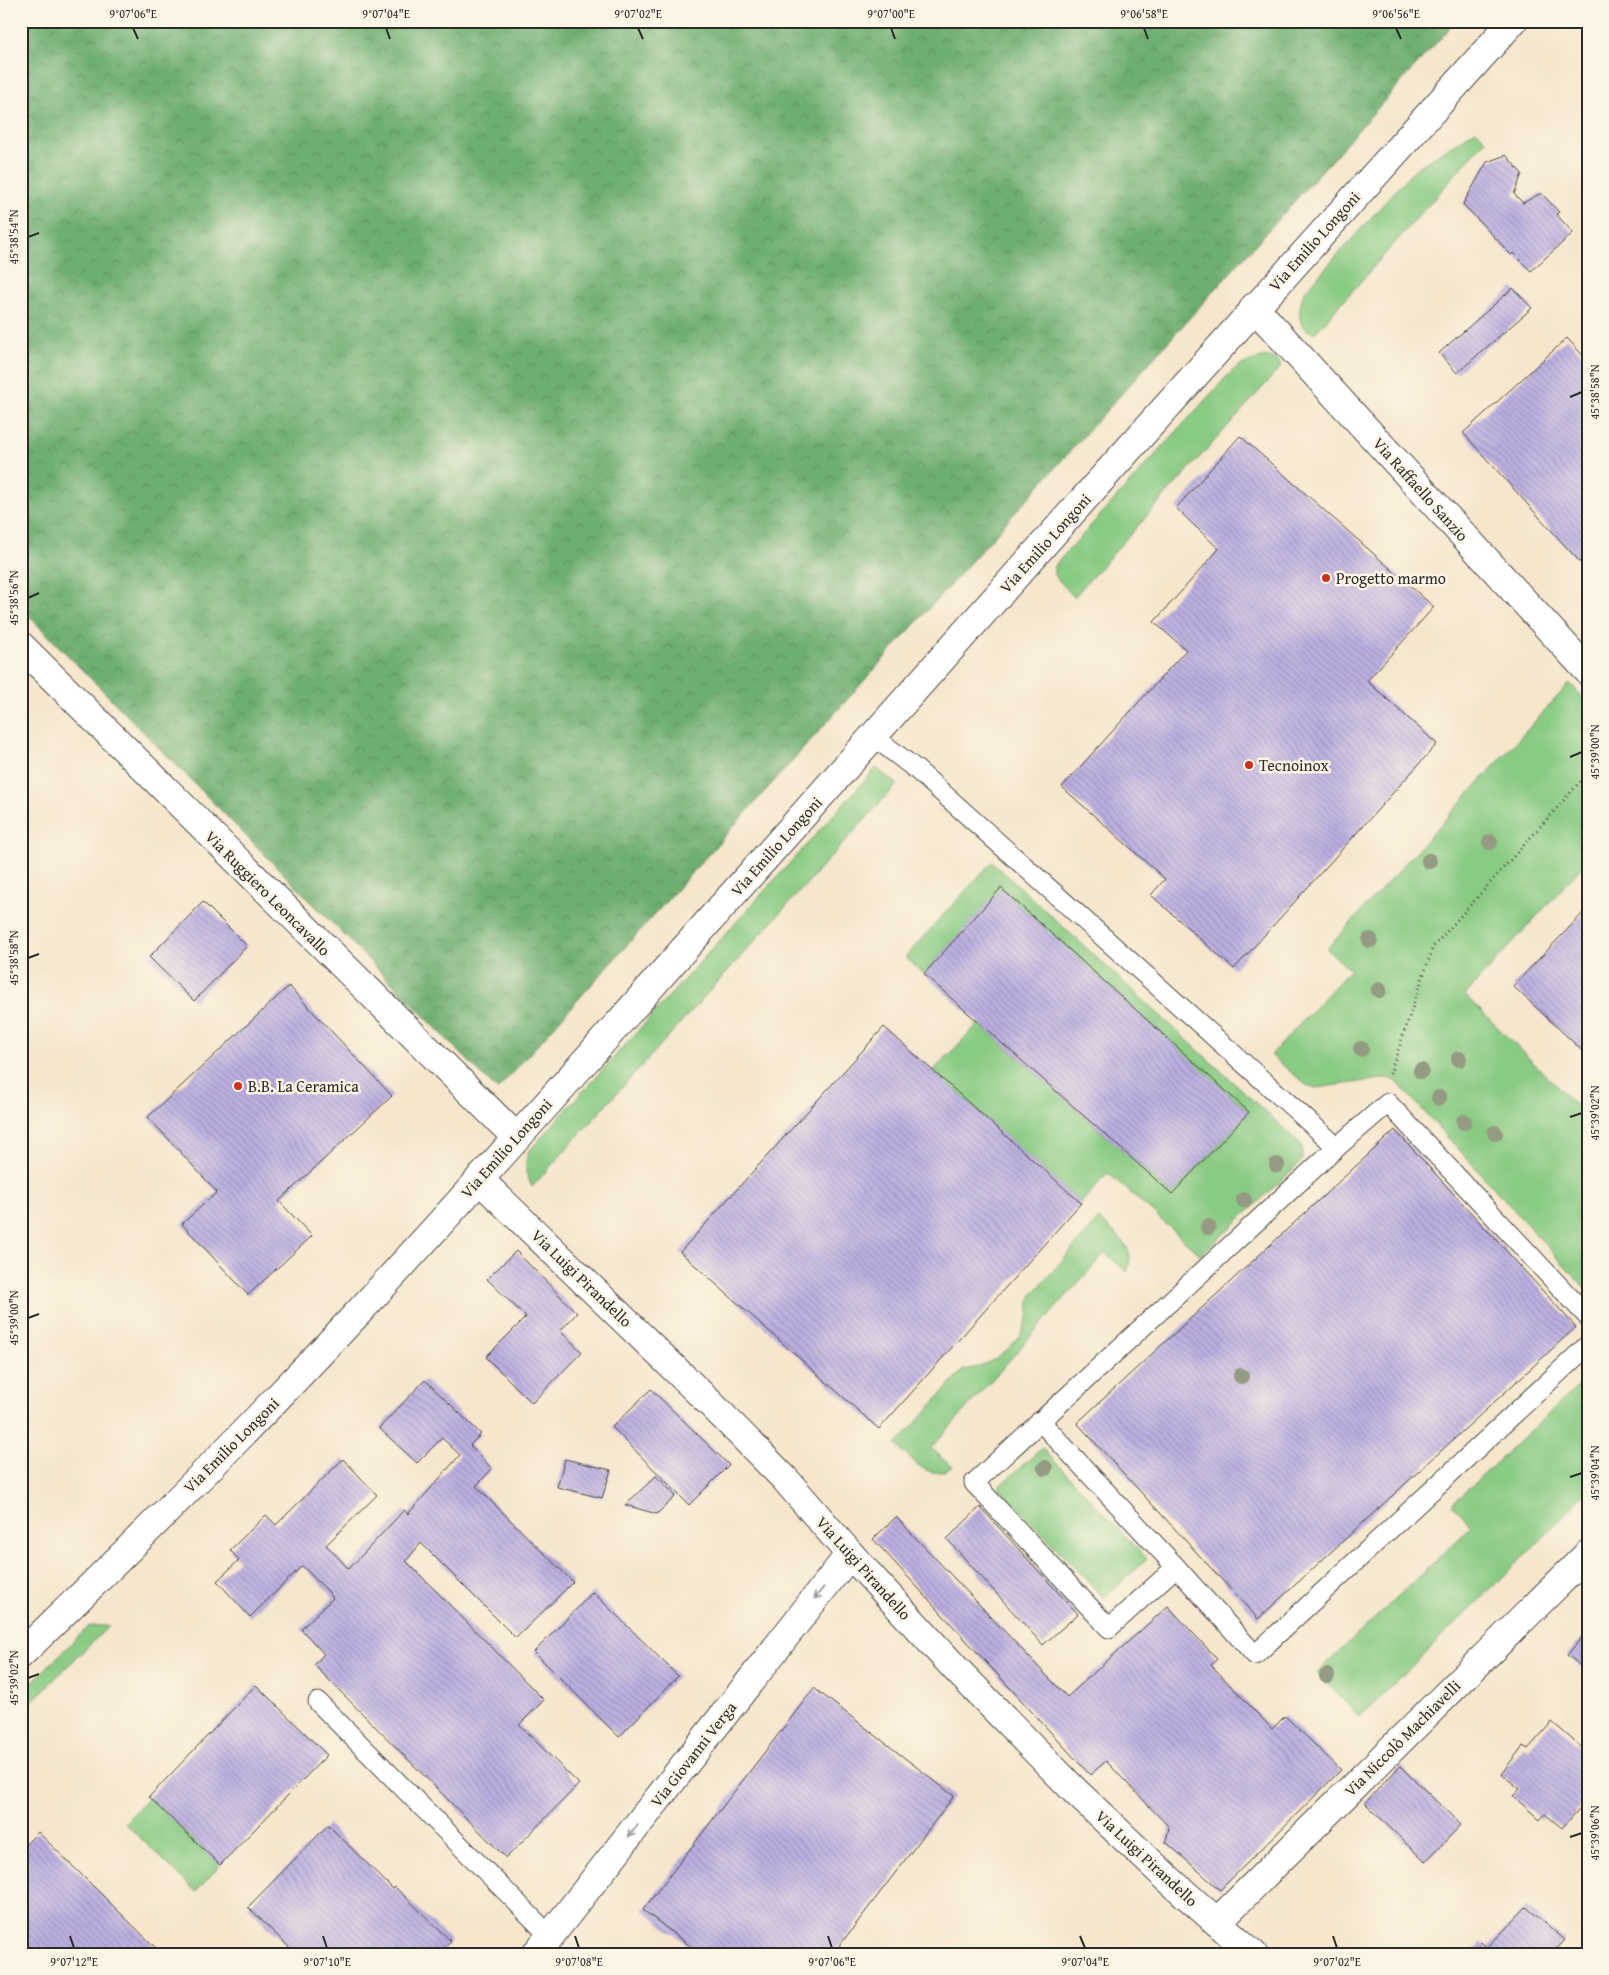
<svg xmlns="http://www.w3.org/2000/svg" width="1609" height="1975" font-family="'Gentium Book Plus',serif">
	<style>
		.grass { fill: #89cb83; stroke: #5a7b57 }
		.forest { fill: url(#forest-crowns); stroke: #4c6d4e }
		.building { fill: url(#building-back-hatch) }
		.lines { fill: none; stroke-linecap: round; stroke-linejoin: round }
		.service-casing { stroke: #494743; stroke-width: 21 }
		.minor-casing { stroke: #494743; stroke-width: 30 }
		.tertiary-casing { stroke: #494743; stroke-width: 30 }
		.path { stroke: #494743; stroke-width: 3; stroke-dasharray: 1 4; stroke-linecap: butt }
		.service { stroke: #fff; stroke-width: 19 }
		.minor { stroke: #fff; stroke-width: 28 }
		.tertiary { stroke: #fff; stroke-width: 28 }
		.tree { fill: #959a82 }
		.oneway { stroke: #a0a0a0 }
		.ticks { fill: none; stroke: #2b2b2b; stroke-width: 2 }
		.poi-dot { fill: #c8321e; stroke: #fcf5e5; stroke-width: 2 }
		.labels { text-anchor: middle; stroke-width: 5; stroke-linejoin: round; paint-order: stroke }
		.street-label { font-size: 16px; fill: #2b2b2b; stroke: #fcf5e5 }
		.poi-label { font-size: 16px; fill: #2b2b2b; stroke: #fcf5e5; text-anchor: start }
		.neatline { fill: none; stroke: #2b2b2b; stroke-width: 2 }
		.ticks-label { font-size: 12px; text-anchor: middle; fill: #2b2b2b }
	</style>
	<defs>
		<pattern id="forest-crowns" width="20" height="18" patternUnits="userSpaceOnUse" patternTransform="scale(1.25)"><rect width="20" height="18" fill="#6eaf71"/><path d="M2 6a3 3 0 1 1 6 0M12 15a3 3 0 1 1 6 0" fill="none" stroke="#5b8f5d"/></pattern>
		<pattern id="building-back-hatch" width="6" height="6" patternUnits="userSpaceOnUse" patternTransform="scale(1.25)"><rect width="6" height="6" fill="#bdafe2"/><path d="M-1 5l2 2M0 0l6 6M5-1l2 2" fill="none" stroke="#9a8fb7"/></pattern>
	</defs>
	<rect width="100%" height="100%" fill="#fcf5e5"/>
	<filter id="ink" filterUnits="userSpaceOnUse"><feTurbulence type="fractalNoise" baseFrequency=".02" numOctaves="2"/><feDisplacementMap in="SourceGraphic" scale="10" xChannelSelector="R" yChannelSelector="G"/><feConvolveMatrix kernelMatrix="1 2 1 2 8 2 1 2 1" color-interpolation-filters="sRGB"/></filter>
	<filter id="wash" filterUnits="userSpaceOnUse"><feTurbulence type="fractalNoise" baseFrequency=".0096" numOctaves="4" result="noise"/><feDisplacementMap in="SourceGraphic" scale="20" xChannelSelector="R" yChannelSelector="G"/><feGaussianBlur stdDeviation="1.12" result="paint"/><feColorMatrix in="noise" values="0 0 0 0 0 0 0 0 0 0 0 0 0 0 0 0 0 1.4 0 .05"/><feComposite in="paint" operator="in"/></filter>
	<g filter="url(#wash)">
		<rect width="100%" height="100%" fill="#f5e6cc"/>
		<g class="grass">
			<path d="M 1476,130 L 1486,140 L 1315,333 C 1294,329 1299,307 1304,292 L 1416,168 Z"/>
			<path d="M 1271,357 L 1278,361 L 1281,367 L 1074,597 L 1054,575 L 1054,566 L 1230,373 C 1243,363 1254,358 1271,357 Z"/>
			<path d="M 1570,683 L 1588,704 L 1588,860 L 1465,995 L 1588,1117 L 1588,1291 L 1396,1081 L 1389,1078 L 1316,1088 L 1306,1085 L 1271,1055 L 1350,970 L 1327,949 Z"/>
			<path d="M 876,768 L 897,784 L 532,1187 C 525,1171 523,1168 529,1151 Z"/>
			<path d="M 992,862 L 1302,1145 L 1302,1161 L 1201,1255 L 1108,1173 L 1081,1203 L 933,1071 L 979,1023 L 1172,1194 L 1249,1112 L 1001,889 L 924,974 L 905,957 Z"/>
			<path d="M 1099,1219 C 1115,1235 1138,1246 1127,1272 L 1105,1253 L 931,1448 L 952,1467 C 929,1483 913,1460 896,1445 L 963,1370 L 979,1367 L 995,1359 L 1007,1350 L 1020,1336 L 1028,1318 L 1031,1296 Z"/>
			<path d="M 1588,1377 L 1588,1490 L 1558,1523 L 1360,1717 L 1317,1673 L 1471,1527 L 1452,1504 Z"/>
			<path d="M 1042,1448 L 1147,1559 L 1104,1598 L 998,1487 Z"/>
			<path d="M 89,1626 L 109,1626 L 21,1712 L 21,1693 Z"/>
			<path d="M 149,1797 L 220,1865 L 196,1892 L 125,1823 Z"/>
		</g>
		<path class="forest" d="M 21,21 L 1456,21 L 497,1090 L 21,608 Z"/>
		<g id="blocks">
			<g class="building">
				<path d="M 1506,155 L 1522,174 L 1514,194 L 1523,203 L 1541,193 L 1559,212 L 1556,214 L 1573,233 L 1531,271 L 1513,253 L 1511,255 L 1463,204 L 1487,162 Z"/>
				<path d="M 1513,288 L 1532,308 L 1457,373 L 1439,353 Z"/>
				<path d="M 1567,338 L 1588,361 L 1588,571 L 1463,433 Z"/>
				<path d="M 1240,436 L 1434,607 L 1367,681 L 1437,744 L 1234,969 L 1151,895 L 1165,879 L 1062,787 L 1186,650 L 1154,622 L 1219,549 L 1176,508 Z"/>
				<path d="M 1001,888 L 1249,1112 L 1172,1194 L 924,974 Z"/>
				<path d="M 203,902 L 247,946 L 194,1001 L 149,957 Z"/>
				<path d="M 1588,908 L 1588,1056 L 1513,986 Z"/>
				<path d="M 289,986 L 392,1096 L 279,1201 L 312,1236 L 248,1295 L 182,1224 L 217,1192 L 148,1117 Z"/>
				<path d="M 884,1027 L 1081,1203 L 879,1429 L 680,1252 Z"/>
				<path d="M 1395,1130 L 1576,1327 L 1258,1619 L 1077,1423 Z"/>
				<path d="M 516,1251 L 577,1313 L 560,1331 L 582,1352 L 532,1403 L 486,1357 L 526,1317 L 487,1279 Z"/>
				<path d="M 425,1380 L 481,1434 L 470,1445 L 492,1469 L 476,1486 L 573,1582 L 516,1638 L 421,1543 L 406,1561 L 544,1700 L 519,1725 L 579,1784 L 506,1858 L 314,1665 L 324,1654 L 301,1629 L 333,1598 L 327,1590 L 302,1566 L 250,1617 L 217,1581 L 239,1560 L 230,1550 L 266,1515 L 276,1525 L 343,1459 L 377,1495 L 326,1545 L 349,1569 L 404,1510 L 408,1514 L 460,1455 L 442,1438 L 417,1463 L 379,1428 Z"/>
				<path d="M 651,1389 L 729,1465 L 689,1505 L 612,1427 Z"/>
				<path d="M 565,1459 L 611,1470 L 602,1498 L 557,1487 Z"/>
				<path d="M 656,1476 L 676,1496 L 657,1514 L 625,1505 Z"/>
				<path d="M 980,1507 L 1078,1614 L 1043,1645 L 947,1539 Z"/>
				<path d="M 896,1517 L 1067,1697 L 1168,1606 L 1217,1659 L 1211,1665 L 1272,1729 L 1285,1716 L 1341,1770 L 1220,1890 L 1166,1842 L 1169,1827 L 1106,1761 L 1090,1775 L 873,1539 Z"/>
				<path d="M 593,1592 L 678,1676 L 619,1737 L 534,1652 Z"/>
				<path d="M 1588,1630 L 1588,1672 L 1567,1655 Z"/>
				<path d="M 256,1685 L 327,1755 L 220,1865 L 149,1797 Z"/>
				<path d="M 814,1688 L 954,1796 L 833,1954 L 700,1954 L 643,1910 Z"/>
				<path d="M 1552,1722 L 1588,1753 L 1588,1799 L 1562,1828 L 1545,1814 L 1540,1820 L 1513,1796 L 1520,1789 L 1501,1774 L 1523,1746 L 1528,1749 Z"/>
				<path d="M 1400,1766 L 1461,1825 L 1425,1862 L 1365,1803 Z"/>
				<path d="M 328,1825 L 393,1889 L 395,1887 L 451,1941 L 439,1954 L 296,1954 L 248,1907 Z"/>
				<path d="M 38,1832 L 162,1954 L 21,1954 L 21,1849 Z"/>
				<path d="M 1526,1907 L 1565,1940 L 1552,1954 L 1470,1954 L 1481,1942 L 1487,1948 Z"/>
			</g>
		</g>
	</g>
	<g filter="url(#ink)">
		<use href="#blocks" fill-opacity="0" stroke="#494743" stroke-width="1"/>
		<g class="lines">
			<g class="service-casing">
				<g id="service">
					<path d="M 873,736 L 917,770 L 1337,1147 L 1388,1103 L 1588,1317"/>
					<path d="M 1040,1421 L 1176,1567 L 1109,1628 L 974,1483 L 1337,1147"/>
					<path d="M 1176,1567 L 1255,1655 L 1588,1345"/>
					<path d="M 318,1702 L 550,1936"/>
				</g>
			</g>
			<g class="minor-casing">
				<g id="minor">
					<path d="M 1254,307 L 1588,671"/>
					<path d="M 21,646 L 516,1137"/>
					<path d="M 479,1179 L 714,1407 L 785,1479 L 850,1554 L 955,1668 L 1076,1792 L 1166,1877 L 1253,1954"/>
					<path d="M 1217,1922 L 1588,1554"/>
					<path d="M 536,1954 L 850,1554"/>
				</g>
			</g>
			<g class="tertiary-casing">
				<path id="tertiary" d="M 21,1654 C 136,1544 248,1430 357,1314 C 496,1165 629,1010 765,858 C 1013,578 1262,298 1513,21"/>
			</g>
			<path class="path" d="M 1390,1074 L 1433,947 L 1588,773"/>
			<use href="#service" class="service"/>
			<use href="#minor" class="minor"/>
			<use href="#tertiary" class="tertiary"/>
		</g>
		<g class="tree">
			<circle cx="1490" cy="842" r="8"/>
			<circle cx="1429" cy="861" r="8"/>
			<circle cx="1370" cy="940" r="8"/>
			<circle cx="1379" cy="990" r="8"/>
			<circle cx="1361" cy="1049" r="8"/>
			<circle cx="1459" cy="1059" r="8"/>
			<circle cx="1421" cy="1071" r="8"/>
			<circle cx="1439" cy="1098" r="8"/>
			<circle cx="1464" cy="1122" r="8"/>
			<circle cx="1495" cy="1133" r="8"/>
			<circle cx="1277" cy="1165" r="8"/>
			<circle cx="1244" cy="1200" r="8"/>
			<circle cx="1208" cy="1227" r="8"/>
			<circle cx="1241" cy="1376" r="8"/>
			<circle cx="1045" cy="1468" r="8"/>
			<circle cx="1327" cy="1676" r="8"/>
		</g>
		<defs><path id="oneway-shaft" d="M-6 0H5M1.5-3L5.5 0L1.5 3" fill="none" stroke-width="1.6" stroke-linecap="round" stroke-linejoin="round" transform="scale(1.25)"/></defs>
		<g class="oneway">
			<use href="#oneway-shaft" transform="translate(819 1593) rotate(128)"/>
			<use href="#oneway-shaft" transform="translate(633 1831) rotate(128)"/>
		</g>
	</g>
	<path class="ticks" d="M 133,28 L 138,39M 386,28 L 390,39M 638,28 L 643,39M 891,28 L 895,39M 1144,28 L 1148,39M 1396,28 L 1401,39M 28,237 L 39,233M 1570,397 L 1582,392M 28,598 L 39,593M 1570,757 L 1582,752M 28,958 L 39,954M 1570,1117 L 1582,1113M 28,1318 L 39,1314M 1570,1477 L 1582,1473M 28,1678 L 39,1674M 1570,1837 L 1582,1833M 70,1936 L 74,1948M 323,1936 L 327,1948M 575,1936 L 579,1948M 828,1936 L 832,1948M 1080,1936 L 1085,1948M 1333,1936 L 1337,1948"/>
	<g class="poi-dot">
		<circle cx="1326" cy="578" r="5"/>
		<circle cx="1249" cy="765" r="5"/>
		<circle cx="238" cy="1086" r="5"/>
	</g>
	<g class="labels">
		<g class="street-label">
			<text transform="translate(1314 241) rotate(-48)" y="6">Via Emilio Longoni</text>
			<text transform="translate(1421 489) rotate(48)" y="6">Via Raffaello Sanzio</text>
			<text transform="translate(1045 543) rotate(-48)" y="6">Via Emilio Longoni</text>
			<text transform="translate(776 846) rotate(-48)" y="6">Via Emilio Longoni</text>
			<text transform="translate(268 893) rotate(45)" y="6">Via Ruggiero Leoncavallo</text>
			<text transform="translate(506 1148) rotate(-48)" y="6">Via Emilio Longoni</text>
			<text transform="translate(582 1278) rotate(44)" y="6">Via Luigi Pirandello</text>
			<text transform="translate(231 1445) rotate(-45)" y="6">Via Emilio Longoni</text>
			<text transform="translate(864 1568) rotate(48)" y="6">Via Luigi Pirandello</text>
			<text transform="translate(1402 1738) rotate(-45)" y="6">Via Niccolò Machiavelli</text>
			<text transform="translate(693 1754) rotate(-52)" y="6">Via Giovanni Verga</text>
			<text transform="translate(1147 1858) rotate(43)" y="6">Via Luigi Pirandello</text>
		</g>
		<g class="poi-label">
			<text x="1336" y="584">Progetto marmo</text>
			<text x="1259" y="771">Tecnoinox</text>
			<text x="248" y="1092">B.B. La Ceramica</text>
		</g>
	</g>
	<rect width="1609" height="1975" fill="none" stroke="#fcf5e5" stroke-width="55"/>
	<rect x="28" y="28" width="1554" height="1920" class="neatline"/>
	<g class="ticks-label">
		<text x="133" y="18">9°07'06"E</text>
		<text x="386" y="18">9°07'04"E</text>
		<text x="638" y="18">9°07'02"E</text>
		<text x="891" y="18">9°07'00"E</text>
		<text x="1144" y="18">9°06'58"E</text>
		<text x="1396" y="18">9°06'56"E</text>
		<text transform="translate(14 237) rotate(-90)" y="4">45°38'54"N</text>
		<text transform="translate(1595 392) rotate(-90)" y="4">45°38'58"N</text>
		<text transform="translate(14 598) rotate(-90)" y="4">45°38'56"N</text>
		<text transform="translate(1595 752) rotate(-90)" y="4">45°39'00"N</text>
		<text transform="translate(14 958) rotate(-90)" y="4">45°38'58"N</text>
		<text transform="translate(1595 1113) rotate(-90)" y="4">45°39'02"N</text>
		<text transform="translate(14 1318) rotate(-90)" y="4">45°39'00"N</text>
		<text transform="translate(1595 1473) rotate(-90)" y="4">45°39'04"N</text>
		<text transform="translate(14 1678) rotate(-90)" y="4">45°39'02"N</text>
		<text transform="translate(1595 1833) rotate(-90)" y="4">45°39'06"N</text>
		<text x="74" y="1966">9°07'12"E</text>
		<text x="327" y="1966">9°07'10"E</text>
		<text x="579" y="1966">9°07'08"E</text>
		<text x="832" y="1966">9°07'06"E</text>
		<text x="1085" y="1966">9°07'04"E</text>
		<text x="1337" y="1966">9°07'02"E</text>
	</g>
</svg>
